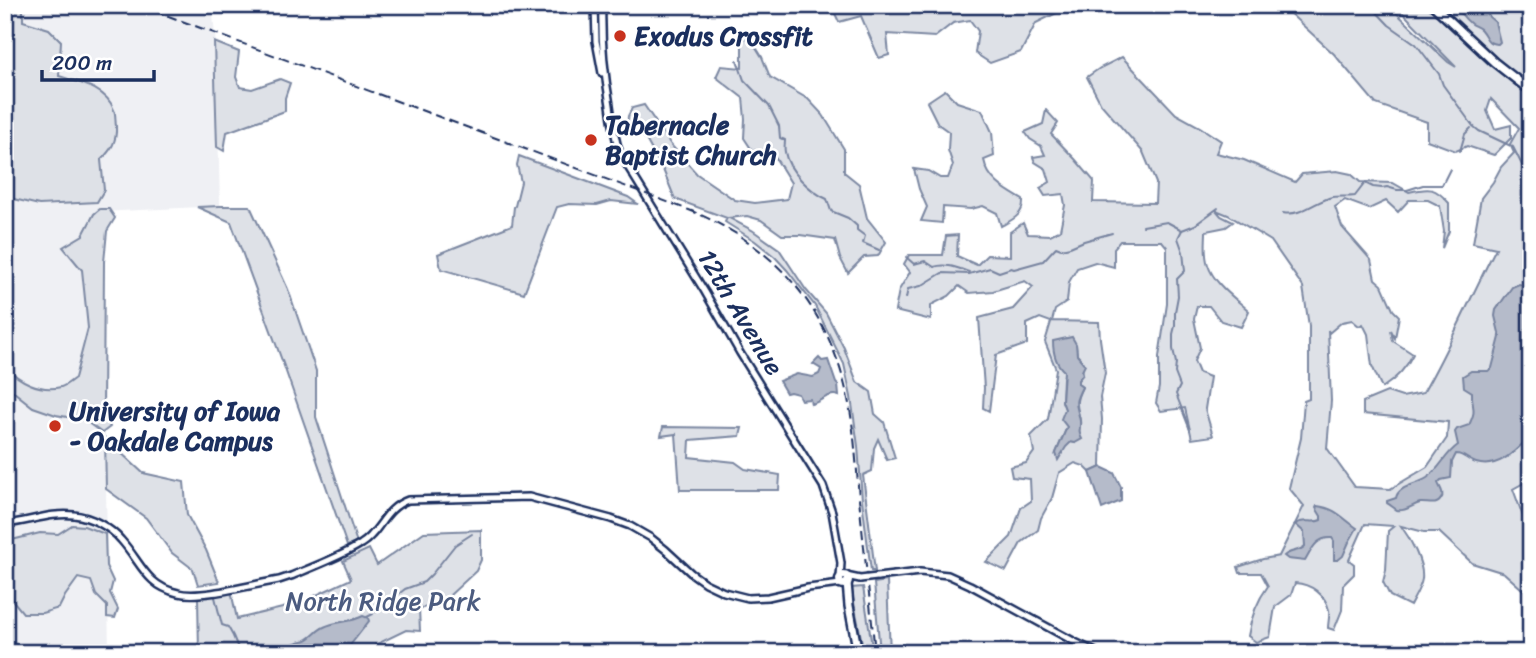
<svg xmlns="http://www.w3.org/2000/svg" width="1536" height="658" font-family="Sriracha,sans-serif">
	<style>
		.built { fill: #eff0f4 }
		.green { fill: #dee1e7; stroke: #7c88a2; stroke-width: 2; fill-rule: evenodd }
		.water { fill: #b5bbca; stroke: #77839f; stroke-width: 2 }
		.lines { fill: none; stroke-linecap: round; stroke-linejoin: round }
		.stream { stroke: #77839f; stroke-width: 2 }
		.minor-casing { stroke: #1b2f5e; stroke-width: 10 }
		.major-casing { stroke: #1b2f5e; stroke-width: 12 }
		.minor { stroke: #fff; stroke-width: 5 }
		.major { stroke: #fff; stroke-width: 7 }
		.rail { stroke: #1b2f5e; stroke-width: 2; stroke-dasharray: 10 5; stroke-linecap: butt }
		.minor-bridge-casing { stroke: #1b2f5e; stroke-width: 10; stroke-linecap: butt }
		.minor-bridge { stroke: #fff; stroke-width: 5 }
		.poi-dot { fill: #c8321e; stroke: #fff; stroke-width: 2.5 }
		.labels { text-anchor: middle; stroke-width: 5; stroke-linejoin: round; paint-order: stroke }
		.poi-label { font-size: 26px; font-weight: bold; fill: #1b2f5e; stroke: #fff; text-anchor: start }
		.street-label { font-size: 26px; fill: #1b2f5e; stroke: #fff }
		.park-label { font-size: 26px; fill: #4c5c80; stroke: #fff }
	</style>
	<rect width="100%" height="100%" fill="#fff"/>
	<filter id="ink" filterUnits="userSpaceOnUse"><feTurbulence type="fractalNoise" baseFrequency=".0143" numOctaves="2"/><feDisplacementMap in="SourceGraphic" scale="14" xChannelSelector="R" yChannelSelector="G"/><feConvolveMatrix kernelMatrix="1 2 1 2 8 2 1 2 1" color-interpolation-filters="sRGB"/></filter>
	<g filter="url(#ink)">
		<path class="built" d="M 5,5 L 212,5 L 216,45 L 220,206 L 101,212 L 109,653 L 63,653 L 5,640 Z"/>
		<g class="green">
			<path d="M 5,5 L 23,5 L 23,21 L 49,29 L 61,41 L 59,76 C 77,82 107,88 114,110 C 116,114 115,121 116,126 C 117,142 111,150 101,160 L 104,190 L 97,202 L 39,205 L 5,197 Z"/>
			<path d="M 831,5 L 1073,5 L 1036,23 L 1021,52 L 990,63 L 975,53 L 978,31 L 970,20 L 953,23 L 935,37 L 887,34 L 889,55 L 879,58 L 861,16 L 839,22 Z"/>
			<path d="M 1290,5 L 1388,5 L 1448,62 L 1456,67 L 1395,5 L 1531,5 L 1531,479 L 1513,489 L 1524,519 L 1531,527 L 1531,597 L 1504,573 L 1472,563 L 1439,532 L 1424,532 L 1401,526 C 1410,538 1424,563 1422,579 C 1421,587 1414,598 1410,606 L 1390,596 L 1383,582 L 1386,570 L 1388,531 L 1394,526 L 1365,524 L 1349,560 L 1354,564 L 1354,574 L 1343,585 L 1342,610 L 1334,630 L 1328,628 C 1328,622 1330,616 1329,610 C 1325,594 1311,584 1295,583 L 1291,595 L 1275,607 L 1270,637 L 1256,642 L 1248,636 C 1251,617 1257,601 1268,586 L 1261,573 L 1240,573 L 1238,567 L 1263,559 L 1279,556 L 1304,506 L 1289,488 L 1301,438 L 1304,401 L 1309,399 L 1309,326 L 1303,287 L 1271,241 L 1228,215 L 1216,210 L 1221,216 L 1233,222 L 1226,227 L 1206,231 C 1206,241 1204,255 1208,265 C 1214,284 1235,298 1249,311 L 1241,327 L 1221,321 L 1209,306 L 1197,306 L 1194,319 L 1200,348 L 1194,361 L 1199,373 L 1210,377 L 1205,409 L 1213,436 L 1192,439 L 1185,408 L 1161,411 L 1156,403 L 1159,387 L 1159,357 L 1167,304 L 1167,247 L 1162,241 L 1120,241 L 1114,248 L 1114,267 L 1095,262 L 1077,268 L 1069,282 L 1067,302 L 1055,310 L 1052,321 L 1099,322 L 1100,339 L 1105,373 L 1100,397 L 1102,419 L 1101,467 L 1090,472 L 1084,466 L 1075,463 L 1059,473 L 1052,498 L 1041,518 L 1038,530 L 1021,543 L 1006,571 L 986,562 L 1011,537 L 1021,508 L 1031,501 L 1030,479 L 1012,477 L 1010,467 L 1026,463 L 1034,452 L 1031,436 L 1048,419 L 1056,369 L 1045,342 L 1051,322 L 1040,318 L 1027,324 L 1027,344 L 996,355 L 989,411 L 983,408 L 984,388 L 979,318 L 1013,309 L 1033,287 L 1025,281 L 993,291 L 969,293 L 959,286 L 949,296 L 931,305 L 931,320 L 895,311 L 899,290 L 910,272 L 904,264 L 909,255 L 943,255 L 946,236 L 958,235 L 957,256 L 977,265 L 987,255 L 1010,256 L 1010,232 L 1023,223 L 1028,234 L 1050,235 L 1060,230 L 1065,205 L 1063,194 L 1045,196 L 1040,188 L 1050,182 L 1046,169 L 1035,162 L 1033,157 L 1045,155 L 1041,146 L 1030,139 L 1025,132 L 1043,124 L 1046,110 L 1058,123 L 1051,134 L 1075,159 L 1094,181 L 1093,202 L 1155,203 L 1156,183 L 1143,152 L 1101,104 L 1087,77 L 1100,68 L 1122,57 L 1176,114 L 1200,127 L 1221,141 L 1216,153 L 1244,160 L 1295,182 L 1302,174 L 1337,171 L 1351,174 L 1360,182 L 1393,183 L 1409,192 C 1430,187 1435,187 1449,203 L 1449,231 L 1442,248 L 1444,231 L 1440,206 L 1428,200 L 1409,200 L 1398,212 L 1386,201 L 1369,209 L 1345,200 L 1335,207 L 1342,227 L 1371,260 L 1375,279 L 1382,285 L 1393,310 L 1399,316 L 1395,338 L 1391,330 L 1393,341 L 1413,354 C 1406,369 1396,379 1382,388 L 1372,366 L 1368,334 L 1363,324 L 1359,326 L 1352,320 L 1342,322 L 1329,333 L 1328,330 L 1331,401 L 1327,448 L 1355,487 L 1390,489 L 1427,467 L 1447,438 L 1448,422 L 1363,414 L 1363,402 L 1387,392 L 1402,397 L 1423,393 C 1450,346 1471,296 1496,248 L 1473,243 L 1481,198 L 1493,182 L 1501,167 L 1514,153 L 1510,144 L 1519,128 L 1491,99 L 1487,111 L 1495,129 L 1511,125 L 1511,138 L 1494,155 L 1467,146 L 1456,151 L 1427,140 L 1427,122 L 1376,104 L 1334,54 L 1286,10 ZM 1076,344 L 1077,355 L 1081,359 L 1083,374 L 1078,380 L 1078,384 L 1082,387 C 1074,403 1077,405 1080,420 C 1081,428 1078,436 1075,443 L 1071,442 L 1056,453 L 1067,427 L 1065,409 L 1062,401 L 1063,378 Z"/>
			<path d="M 749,36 L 762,57 L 770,77 L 808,99 L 823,115 L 844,149 L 844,172 L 859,184 L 867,218 L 886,242 L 878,256 L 864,257 L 848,273 L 840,258 L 835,240 L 800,235 L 782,235 L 761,220 L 747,216 L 729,218 L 752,230 L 779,249 L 806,290 L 826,313 L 844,348 L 857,382 L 871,392 L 875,414 L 884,422 L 895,458 L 887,460 L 878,439 L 874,448 L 872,471 L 863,475 L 875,571 L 871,571 L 862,500 L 858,446 L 851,397 L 844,364 L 815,306 L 787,270 L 775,257 L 755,241 L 725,222 L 727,218 L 675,199 L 664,172 L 645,138 L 627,126 L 628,116 L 632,108 L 644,105 L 671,145 L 697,174 L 735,200 L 755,203 L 787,199 L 791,183 L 773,154 L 752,150 L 744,138 L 745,119 L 743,98 L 716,77 L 721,66 L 742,68 L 742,41 Z"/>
			<path d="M 214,42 L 239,52 L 236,77 L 240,87 L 252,89 L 280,79 L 290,83 L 285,98 L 285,111 L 227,132 L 224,151 L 217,147 Z"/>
			<path d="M 945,90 L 957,102 L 982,110 L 992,132 L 994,156 L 984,160 C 988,181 1006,190 1023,200 C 1024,215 1012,220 1001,226 L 997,213 L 983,206 L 971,209 L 943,207 L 942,223 L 921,221 L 927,207 L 919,189 L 914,169 L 928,171 L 940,178 L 948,178 L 953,165 L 948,150 L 949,132 L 938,124 L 927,102 Z"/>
			<path d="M 519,156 L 628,197 L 638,204 L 611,201 L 597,205 L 569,204 L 557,207 L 524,293 L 441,269 L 438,254 L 512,225 L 514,207 L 515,206 L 521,182 L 517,165 Z"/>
			<path d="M 220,206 L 250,206 L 288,289 L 316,371 L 316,417 L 357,543 L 347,546 L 284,366 L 231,222 L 197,207 Z"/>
			<path d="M 100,209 L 109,209 L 115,218 L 107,231 L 104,262 L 103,412 L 110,427 L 102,433 L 84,420 L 56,415 L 33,407 L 5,385 L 5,366 C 19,381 39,392 61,387 C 65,386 71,381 75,378 L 88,328 L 82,270 L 63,247 L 83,235 L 94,214 Z"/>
			<path d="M 663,427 L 742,428 L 740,436 L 690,440 L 689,457 L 735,462 L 745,469 L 780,475 L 779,490 L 680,490 L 676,434 L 661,436 Z"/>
			<path d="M 105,438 L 143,473 L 184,482 L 187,515 L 206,550 L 219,582 L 198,585 L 193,569 L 172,553 L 146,518 L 106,489 Z"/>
			<path d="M 72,525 L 84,526 L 105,534 L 106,566 L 113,581 L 110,593 L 118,609 L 115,618 L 107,617 L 107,606 L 96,595 L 91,581 L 78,578 L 65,596 L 59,608 L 42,613 L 23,613 L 5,591 L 5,545 L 12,540 L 40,533 L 58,534 Z"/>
			<path d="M 481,530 L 481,560 L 476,571 L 437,607 L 419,608 L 420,631 L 406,630 L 375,645 L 368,653 L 199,653 L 198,597 L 231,591 L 237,619 L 295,605 L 351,579 L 343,561 L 369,549 L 377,565 L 424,532 Z"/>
			<path d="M 887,581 L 890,653 L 880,653 L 874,583 Z"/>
			<path d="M 863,587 L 873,653 L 864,653 L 851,588 Z"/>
		</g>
		<g class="water">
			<path d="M 1484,5 L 1489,17 L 1495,22 L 1500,42 L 1498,44 C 1485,43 1488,38 1481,30 C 1479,27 1474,26 1471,24 C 1465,19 1459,12 1457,6 Z"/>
			<path d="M 1519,284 L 1525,286 L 1531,292 L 1531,436 C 1516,450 1499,470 1476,463 C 1468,461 1464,454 1456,454 L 1452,462 L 1451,478 L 1441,480 L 1438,483 C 1440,488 1445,494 1441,499 C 1437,507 1427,502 1420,503 C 1412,505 1405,512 1397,510 C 1395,509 1389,504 1387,503 L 1387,501 L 1396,498 C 1398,486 1416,485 1427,478 C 1440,469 1445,454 1458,445 L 1455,432 L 1457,429 L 1469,425 C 1478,407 1471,409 1472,392 L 1464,387 L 1463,376 L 1471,371 L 1488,371 L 1492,368 L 1500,337 L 1495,316 L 1496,310 L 1512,287 Z"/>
			<path d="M 1072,337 L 1076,344 L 1077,355 L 1085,365 L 1082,371 L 1083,374 L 1078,380 L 1078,384 L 1082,387 C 1072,407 1077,403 1080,421 C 1081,430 1077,430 1082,439 L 1075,443 L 1071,442 L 1066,447 L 1058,460 L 1056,453 L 1067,427 L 1061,419 L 1065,409 L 1062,401 L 1064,371 C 1056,364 1053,352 1053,341 Z"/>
			<path d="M 819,358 L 822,361 L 828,360 L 836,383 L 838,385 L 839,396 C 828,392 821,402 811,404 L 810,399 L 801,400 L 798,394 L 790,392 L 786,393 L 779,381 L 797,374 L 813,377 L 819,374 L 821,369 L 813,364 Z"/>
			<path d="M 1101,467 L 1114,473 L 1121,487 L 1121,501 L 1102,509 L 1090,472 Z"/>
			<path d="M 1317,506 C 1336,508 1342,518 1357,528 L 1349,542 L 1343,556 L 1338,560 L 1334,560 L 1334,541 L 1332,538 C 1316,537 1312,549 1305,561 L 1288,559 L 1284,556 C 1290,550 1300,552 1305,546 L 1304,532 L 1295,524 C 1304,518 1313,524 1321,520 L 1321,516 L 1316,508 Z"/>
			<path d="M 363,616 L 368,618 L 369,621 L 348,648 L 336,653 L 281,653 C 288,644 295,643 306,640 C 313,637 317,630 324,627 C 336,621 349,623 363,616 Z"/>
		</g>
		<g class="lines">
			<g class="stream">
				<path d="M 1370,5 L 1389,25 L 1416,44 L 1439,74 L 1443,85 L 1473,126 L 1479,131 L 1513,147 L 1525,171 L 1527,172 L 1531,170"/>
				<path d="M 737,60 L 744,80 L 769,106 L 779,126 L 780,138 L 785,140 C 785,144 784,148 785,152 C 788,171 811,192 827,199 L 831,211 L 848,218 L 857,226 L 857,230 L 865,236 L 863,243 L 879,250"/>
				<path d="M 1460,151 L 1465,134 L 1471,128"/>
				<path d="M 1283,213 C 1300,217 1316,201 1332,197 C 1339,196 1347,197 1355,196 L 1365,183 L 1373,187 L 1382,188 L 1387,187 L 1397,190 L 1407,190 L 1423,185 L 1442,185 L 1450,169"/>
				<path d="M 1143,226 L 1167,222 L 1182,230 L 1195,225 L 1218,208"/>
				<path d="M 1182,230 L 1178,238 L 1183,252 L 1185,271 L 1177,279 L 1178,296 L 1175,312 L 1175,326 L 1173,334 L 1173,349 L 1176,363 L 1175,373 L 1180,386 L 1176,394 L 1190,430"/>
				<path d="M 906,257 L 914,264 L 925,261 L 934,267 C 946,263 957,268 969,272"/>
				<path d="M 906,298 L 908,289 L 921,286 L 942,273 L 969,274 L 990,268 L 999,272 L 1011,268 L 1014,269 L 1043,261 L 1056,247 L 1061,249 L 1070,247 L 1084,241 L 1112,233"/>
				<path d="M 215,597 L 222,625 L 228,627 L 233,636 L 240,653"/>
				<path d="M 376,612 L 405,589 L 424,582 L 432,574 L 455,545 L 472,534"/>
				<path d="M 367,617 L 373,614"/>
			</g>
			<g class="minor-casing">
				<g id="minor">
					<path d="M 595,5 L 596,41 L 602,73"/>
					<path d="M 602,5 C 601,39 604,72 610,105 C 612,122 615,138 620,154 L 705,292 L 740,353 L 823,486 L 832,512 L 841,563 L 840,578"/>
					<path d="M 5,524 C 28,522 52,512 74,515 C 91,517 110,527 121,540 C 141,562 146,586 178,593 C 201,599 254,584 279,580 L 291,576 C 313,567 342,556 361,544 C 381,532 383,509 408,500 L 529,497 L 611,519 L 630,526 L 651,538 L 666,550 L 691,573 L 705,583 L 724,592 L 748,598 L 768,597 L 808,588 L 841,584"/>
					<path d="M 846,576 L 860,579"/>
					<path d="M 877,577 L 920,572 L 948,575 L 970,585 L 1075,642 L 1098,653"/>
				</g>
			</g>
			<g class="major-casing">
				<g id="major">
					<path d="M 1433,5 L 1494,62 L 1531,91"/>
					<circle cx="844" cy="580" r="4.5"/>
					<path d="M 847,583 L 849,606 L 858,653"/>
				</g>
			</g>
			<use href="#minor" class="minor"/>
			<use href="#major" class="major"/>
			<path class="rail" d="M 139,5 L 689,210 C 767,241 822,299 844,382 C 854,419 856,460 859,498 C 864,550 870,601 875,653"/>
			<g class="minor-bridge-casing">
				<path id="minor-bridge" d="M 860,579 L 877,577"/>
			</g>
			<use href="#minor-bridge" class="minor-bridge"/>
		</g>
	</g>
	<g class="poi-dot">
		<circle cx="620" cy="36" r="7"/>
		<circle cx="591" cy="140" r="7"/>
		<circle cx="55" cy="426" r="7"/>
	</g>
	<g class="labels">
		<g class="poi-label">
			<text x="634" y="45">Exodus Crossfit</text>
			<text x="605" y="134">Tabernacle<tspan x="605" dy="30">Baptist Church</tspan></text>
			<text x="69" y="420">University of Iowa<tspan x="69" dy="30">- Oakdale Campus</tspan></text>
		</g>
		<g class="street-label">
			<text transform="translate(741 312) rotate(59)" y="9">12th Avenue</text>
		</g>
		<g class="park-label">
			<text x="383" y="610">North Ridge Park</text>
		</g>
	</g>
	<rect width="1536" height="658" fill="none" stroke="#fff" stroke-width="28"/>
	<rect x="14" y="14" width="1508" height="630" fill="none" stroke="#1b2f5e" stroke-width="2.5" filter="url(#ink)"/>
	<path d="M42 70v10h112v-10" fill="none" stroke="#1b2f5e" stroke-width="3.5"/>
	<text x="52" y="70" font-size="21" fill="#1b2f5e" stroke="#ffffff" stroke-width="5" paint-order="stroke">200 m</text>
</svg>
